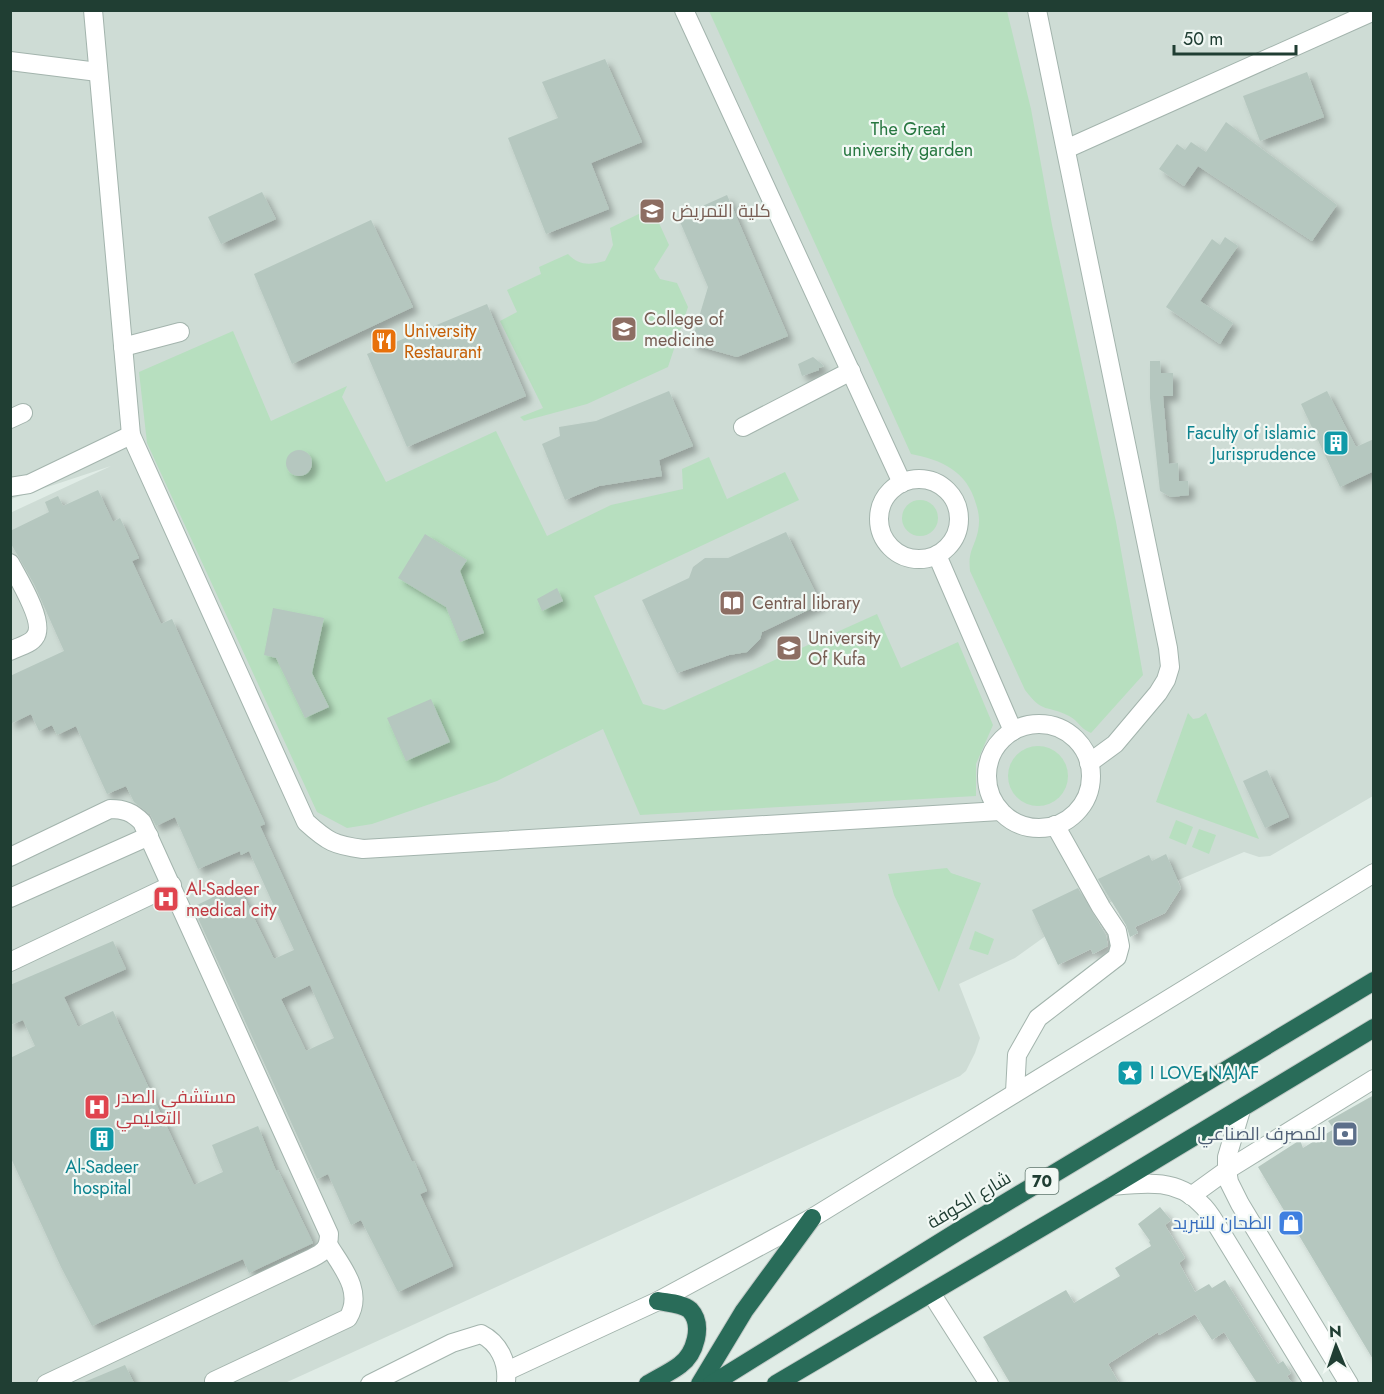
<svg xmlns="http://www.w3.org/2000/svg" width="1384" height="1394" font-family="Jost,Cairo,sans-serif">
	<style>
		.built { fill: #cedcd5 }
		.green { fill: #b7dfbf }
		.building { fill: #b5c7bf; fill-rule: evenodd; filter: url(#shadow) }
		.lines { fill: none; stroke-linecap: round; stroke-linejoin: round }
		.minor-casing { stroke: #a3b4ad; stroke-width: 20 }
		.highway-casing { stroke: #c1c9c6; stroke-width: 20 }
		.minor { stroke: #fff; stroke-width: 18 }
		.highway { stroke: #296c59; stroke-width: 18 }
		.labels { text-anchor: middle; stroke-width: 4.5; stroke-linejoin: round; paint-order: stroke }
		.shield { fill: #f1f8f4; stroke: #5f766d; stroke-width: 1.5 }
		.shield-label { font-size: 16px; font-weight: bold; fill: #203e33 }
		.park-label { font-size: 18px; fill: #277740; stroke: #f1f8f4 }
		.education-label { font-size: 18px; fill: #785e54; stroke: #f1f8f4; text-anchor: start }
		.food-label { font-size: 18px; fill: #c56008; stroke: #f1f8f4; text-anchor: start }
		.culture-label { font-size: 18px; fill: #0d838f; stroke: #f1f8f4; text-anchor: end }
		.health-label { font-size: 18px; fill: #be3a42; stroke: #f1f8f4; text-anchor: start }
		.service-label { font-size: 18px; fill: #4e5e75; stroke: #f1f8f4; text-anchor: end }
		.street-label { font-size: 18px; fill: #203e33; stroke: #f1f8f4 }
		.shop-label { font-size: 18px; fill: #366cbe; stroke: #f1f8f4; text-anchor: end }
	</style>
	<defs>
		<filter id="shadow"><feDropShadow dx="5.5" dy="5.5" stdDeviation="3" flood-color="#0004"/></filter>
	</defs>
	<rect width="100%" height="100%" fill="#e0ece6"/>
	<path class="built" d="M 11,11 L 1373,11 L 1373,796 L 1270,856 L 1259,857 L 1244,852 L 1162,887 L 1139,889 L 1061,925 L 1015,958 L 959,984 L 980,1038 L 975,1053 L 966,1071 L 960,1076 L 285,1383 L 11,1383 L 10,513 L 111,466 L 11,499 Z"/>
	<g class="green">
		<path d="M 709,11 L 1007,11 L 1031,109 L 1052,225 L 1116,522 L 1143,675 L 1091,733 C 1079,728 1079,721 1069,716 C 1046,704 1044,715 1025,690 L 970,571 C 968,550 974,549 978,531 C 980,521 979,513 976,504 C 967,471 942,460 911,454 Z"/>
		<path d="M 649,209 L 659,223 L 669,245 L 654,269 L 660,279 L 677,283 L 688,307 L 668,367 L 587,404 L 524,421 L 520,417 L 543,408 L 500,321 L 517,312 L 507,290 L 541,274 L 539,267 L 568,254 C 579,266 590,265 605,261 L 613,245 L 610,228 Z"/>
		<path d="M 233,331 L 271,421 L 347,386 L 342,397 L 386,482 L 496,431 L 547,536 L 611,505 L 683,489 L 682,469 L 709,457 L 727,499 L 785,472 L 799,500 L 594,596 L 643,704 L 664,710 L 877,614 L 901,668 L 958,642 L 993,725 L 976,764 L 976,796 L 640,815 L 603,729 L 497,781 L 372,824 L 347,828 L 317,812 L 147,443 L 139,372 Z"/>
		<circle cx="920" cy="518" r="18"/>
		<path d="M 1188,713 L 1193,719 L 1199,718 L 1206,713 L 1259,839 L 1156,802 Z"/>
		<circle cx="1038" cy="776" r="30"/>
		<path d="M 1176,820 L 1193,827 L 1186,845 L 1169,838 Z"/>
		<path d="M 1199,829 L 1216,835 L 1209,854 L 1192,847 Z"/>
		<path d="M 947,868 L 951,873 L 981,883 L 939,992 L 894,895 L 888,874 Z"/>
		<path d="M 975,931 L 994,939 L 988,955 L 969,949 Z"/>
	</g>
	<g class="building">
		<path d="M 605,59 L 642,142 L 591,163 L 609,209 L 546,234 L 508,138 L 558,118 L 542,82 Z"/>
		<path d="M 1307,72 L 1324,117 L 1260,141 L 1243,96 Z"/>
		<path d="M 1226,122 L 1337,205 L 1312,241 L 1198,166 L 1184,186 L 1159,169 L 1177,144 L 1185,150 L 1191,142 L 1206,152 Z"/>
		<path d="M 262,192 L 276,219 L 221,244 L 208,217 Z"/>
		<path d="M 727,195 L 788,336 L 737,357 L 691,344 L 708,287 L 678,217 Z"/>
		<path d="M 371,220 L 413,307 L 292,364 L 254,274 Z"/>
		<path d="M 1225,237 L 1238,246 L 1200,301 L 1233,323 L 1220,344 L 1166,307 L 1212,239 L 1220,245 Z"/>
		<path d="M 487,304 L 526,396 L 407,447 L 367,354 Z"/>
		<path d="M 813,357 L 824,366 L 819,368 L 819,370 L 802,376 L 798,364 Z"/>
		<path d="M 1150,361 L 1160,361 L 1161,373 L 1173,373 L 1173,396 L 1163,396 L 1169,464 L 1178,463 L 1179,481 L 1188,481 L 1189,495 L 1171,497 L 1160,491 L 1150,398 Z"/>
		<path d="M 669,391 L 693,446 L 659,460 L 662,476 L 599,486 L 565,500 L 542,444 L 560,436 L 559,427 L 596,421 Z"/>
		<path d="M 1327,391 L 1356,447 L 1374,439 L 1374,471 L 1340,487 L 1301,404 Z"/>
		<circle cx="299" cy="463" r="13"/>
		<path d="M 98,490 L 113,522 L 120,518 L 139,558 L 132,561 L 161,624 L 172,619 L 265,824 L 260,826 L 412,1162 L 414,1161 L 427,1191 L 420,1194 L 453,1266 L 398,1292 L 361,1220 L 351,1225 L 328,1174 L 317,1179 L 193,907 L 238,885 L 274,959 L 294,950 L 249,851 L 241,855 L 240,851 L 198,869 L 175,817 L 156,826 L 150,814 L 134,802 L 126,786 L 107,794 L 76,726 L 57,735 L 52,725 L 39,731 L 31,714 L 10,724 L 10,676 L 64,651 L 34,584 L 10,542 L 10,531 L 49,512 L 45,502 L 58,496 L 63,506 ZM 310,985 L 334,1038 L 306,1051 L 281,999 Z"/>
		<path d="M 786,532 L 821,604 L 762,632 L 760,639 L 747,652 L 729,655 L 677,673 L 642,600 L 689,578 L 693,567 L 705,558 L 728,558 Z"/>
		<path d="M 425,534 L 467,560 L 460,571 L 484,633 L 460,642 L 446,607 L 398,578 Z"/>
		<path d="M 557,588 L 563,601 L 542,611 L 537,599 Z"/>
		<path d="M 273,608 L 324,618 L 312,673 L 329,707 L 305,718 L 276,658 L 264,655 Z"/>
		<path d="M 431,699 L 450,742 L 406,761 L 387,718 Z"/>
		<path d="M 1267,770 L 1289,817 L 1265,828 L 1243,781 Z"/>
		<path d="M 1166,854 L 1181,888 L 1165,913 L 1135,927 L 1138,933 L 1130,937 L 1126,925 L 1098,879 L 1149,855 L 1152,861 Z"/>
		<path d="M 1078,888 L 1106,935 L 1108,946 L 1093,954 L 1091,949 L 1058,965 L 1032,910 Z"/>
		<path d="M 113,941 L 126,969 L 64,997 L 78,1027 L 113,1011 L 194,1185 L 223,1172 L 212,1145 L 258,1126 L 276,1171 L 278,1170 L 313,1243 L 249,1273 L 243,1259 L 92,1326 L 61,1267 L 10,1156 L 10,1058 L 35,1046 L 23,1020 L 10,1025 L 10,985 Z"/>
		<path d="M 1374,1095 L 1374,1361 L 1258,1167 L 1300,1140 L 1303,1148 L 1334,1129 L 1328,1121 Z"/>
		<path d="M 1160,1207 L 1171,1220 L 1165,1225 L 1185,1258 L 1179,1263 L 1195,1292 L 1209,1284 L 1212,1288 L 1225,1280 L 1278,1364 L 1283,1361 L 1291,1373 L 1287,1376 L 1292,1383 L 1257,1383 L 1224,1332 L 1212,1340 L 1195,1314 L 1159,1335 L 1158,1332 L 1108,1364 L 1119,1383 L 1010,1383 L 983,1337 L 1066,1290 L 1074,1303 L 1120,1276 L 1115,1268 L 1151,1246 L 1149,1242 L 1150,1241 L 1138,1224 Z"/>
		<path d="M 125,1365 L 134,1383 L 82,1383 Z"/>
	</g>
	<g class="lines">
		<g class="minor-casing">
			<g id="minor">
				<path d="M 93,10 L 131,435 L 306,822 C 328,842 334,845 363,849 L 1000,811"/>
				<path d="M 684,10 L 902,483"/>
				<path d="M 1037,10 L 1168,648 L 1170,667 L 1166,680 L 1158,693 L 1115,744 L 1089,763"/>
				<path d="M 10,61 L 98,72"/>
				<path d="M 1066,149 L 1374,11"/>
				<path d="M 123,347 L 180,332"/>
				<path d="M 10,419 L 23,413"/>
				<path d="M 743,427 L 851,371"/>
				<circle cx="919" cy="519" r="40"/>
				<path d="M 10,487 L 29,484 L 131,435"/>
				<path d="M 937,555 L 1013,731"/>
				<path d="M 10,563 C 18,578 46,623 35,637 C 31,644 18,647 10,651"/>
				<circle cx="1039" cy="776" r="52"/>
				<path d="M 10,857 L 110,809 C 124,809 132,812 142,822 L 329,1234 C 329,1248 324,1252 312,1258 L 46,1384"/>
				<path d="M 10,898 L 149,836"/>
				<path d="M 10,962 L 172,885"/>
				<path d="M 1015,1092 L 1017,1055 L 1038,1018 L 1117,957 L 1120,946 L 1117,931 L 1101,907 L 1055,825"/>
				<path d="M 1241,1110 L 1227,1157 L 1227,1170 L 1229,1182 L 1240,1204 L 1349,1384"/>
				<path d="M 1112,1186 C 1143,1183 1177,1178 1201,1204 C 1208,1210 1213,1219 1218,1227 L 1314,1384"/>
				<path d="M 1191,1196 L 1227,1170 L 1374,1079"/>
				<path d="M 931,1293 L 989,1384"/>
				<path d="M 507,1371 L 658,1301 L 812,1218 L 1374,873"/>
				<path d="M 214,1381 L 348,1318 C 364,1292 342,1267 329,1246"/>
				<path d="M 370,1384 L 452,1343 L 481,1334 C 499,1343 508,1362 506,1382"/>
			</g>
		</g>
		<g class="highway-casing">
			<g id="highway">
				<path d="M 648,1384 C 658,1378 671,1372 680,1365 C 695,1354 704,1325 690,1310 C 682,1303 668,1303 658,1301"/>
				<path d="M 700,1384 L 744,1311 L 812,1218"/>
				<path d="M 712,1384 L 957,1232 L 1374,981"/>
				<path d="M 776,1384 L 1112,1186 L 1374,1028"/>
			</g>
		</g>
		<use href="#minor" class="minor"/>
		<use href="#highway" class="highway"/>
	</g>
	<defs>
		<g id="university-square" transform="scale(1.35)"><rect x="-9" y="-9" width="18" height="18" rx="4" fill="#8d6e63" stroke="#f1f8f4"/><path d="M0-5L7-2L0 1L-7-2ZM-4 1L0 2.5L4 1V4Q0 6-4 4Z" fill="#fff"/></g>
		<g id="restaurant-square" transform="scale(1.35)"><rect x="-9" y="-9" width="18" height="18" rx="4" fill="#e8710a" stroke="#f1f8f4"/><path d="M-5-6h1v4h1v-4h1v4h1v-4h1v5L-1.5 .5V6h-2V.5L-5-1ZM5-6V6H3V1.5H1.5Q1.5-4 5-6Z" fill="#fff"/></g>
		<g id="building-square" transform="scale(1.35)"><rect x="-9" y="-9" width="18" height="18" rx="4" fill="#0f9aa8" stroke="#f1f8f4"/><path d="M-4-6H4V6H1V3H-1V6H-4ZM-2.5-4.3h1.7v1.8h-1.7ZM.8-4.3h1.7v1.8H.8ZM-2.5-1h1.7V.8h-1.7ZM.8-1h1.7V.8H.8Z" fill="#fff"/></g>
		<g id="library-square" transform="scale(1.35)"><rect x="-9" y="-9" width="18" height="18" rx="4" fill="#8d6e63" stroke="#f1f8f4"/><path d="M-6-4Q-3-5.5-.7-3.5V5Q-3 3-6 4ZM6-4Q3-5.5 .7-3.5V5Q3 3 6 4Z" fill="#fff"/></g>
		<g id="hospital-square" transform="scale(1.35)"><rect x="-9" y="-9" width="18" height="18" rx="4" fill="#e0444e" stroke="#f1f8f4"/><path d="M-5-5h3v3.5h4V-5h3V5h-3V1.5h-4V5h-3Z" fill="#fff"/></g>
		<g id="sight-square" transform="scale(1.35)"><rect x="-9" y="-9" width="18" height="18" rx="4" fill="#0f9aa8" stroke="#f1f8f4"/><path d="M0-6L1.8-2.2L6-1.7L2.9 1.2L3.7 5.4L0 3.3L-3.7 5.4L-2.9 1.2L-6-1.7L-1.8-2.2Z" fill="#fff"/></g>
		<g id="bank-square" transform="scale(1.35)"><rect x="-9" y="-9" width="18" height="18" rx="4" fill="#5c6f8a" stroke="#f1f8f4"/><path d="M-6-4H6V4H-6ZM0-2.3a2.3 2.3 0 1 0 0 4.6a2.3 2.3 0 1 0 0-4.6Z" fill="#fff"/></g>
		<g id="shop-square" transform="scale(1.35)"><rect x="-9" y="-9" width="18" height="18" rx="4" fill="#3f7fe0" stroke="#f1f8f4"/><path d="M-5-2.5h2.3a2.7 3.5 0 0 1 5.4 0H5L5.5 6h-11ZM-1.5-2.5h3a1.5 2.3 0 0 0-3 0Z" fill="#fff"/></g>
	</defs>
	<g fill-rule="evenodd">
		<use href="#university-square" x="652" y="211"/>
		<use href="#university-square" x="624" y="329"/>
		<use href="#restaurant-square" x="384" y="341"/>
		<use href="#building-square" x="1336" y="443"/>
		<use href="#library-square" x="732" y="603"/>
		<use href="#university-square" x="789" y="648"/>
		<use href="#hospital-square" x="166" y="899"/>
		<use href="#sight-square" x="1130" y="1073"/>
		<use href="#hospital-square" x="97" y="1107"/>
		<use href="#bank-square" x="1345" y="1134"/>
		<use href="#building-square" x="102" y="1139"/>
		<use href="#shop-square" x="1291" y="1223"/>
	</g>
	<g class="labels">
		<rect class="shield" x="1025.5" y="1168" width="33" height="26" rx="4.5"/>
		<g class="shield-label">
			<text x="1042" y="1187">70</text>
		</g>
		<g class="park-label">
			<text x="908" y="135">The Great<tspan x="908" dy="21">university garden</tspan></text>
		</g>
		<g class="education-label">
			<text x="672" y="217">كلية التمريض</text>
			<text x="644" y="325">College of<tspan x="644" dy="21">medicine</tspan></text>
			<text x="752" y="609">Central library</text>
			<text x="808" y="644">University<tspan x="808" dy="21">Of Kufa</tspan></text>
		</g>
		<g class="food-label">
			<text x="404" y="337">University<tspan x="404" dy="21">Restaurant</tspan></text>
		</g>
		<g class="culture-label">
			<text x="1316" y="439">Faculty of islamic<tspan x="1316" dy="21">Jurisprudence</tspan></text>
			<text x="1150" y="1079" text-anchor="start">I LOVE NAJAF</text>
			<text x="102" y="1173" text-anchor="middle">Al-Sadeer<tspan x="102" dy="21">hospital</tspan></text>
		</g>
		<g class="health-label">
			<text x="186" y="895">Al-Sadeer<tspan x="186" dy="21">medical city</tspan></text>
			<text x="116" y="1103">مستشفى الصدر<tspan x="116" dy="21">التعليمي</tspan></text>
		</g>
		<g class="service-label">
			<text x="1326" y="1140">المصرف الصناعي</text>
		</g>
		<g class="street-label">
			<text transform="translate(969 1200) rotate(-31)" y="6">شارع الكوفة</text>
		</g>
		<g class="shop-label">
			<text x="1272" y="1229">الطحان للتبريد</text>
		</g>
	</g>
	<rect width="1384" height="1394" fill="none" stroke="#203e33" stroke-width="24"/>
	<g transform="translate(1336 1346) rotate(358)" stroke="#f1f8f4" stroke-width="4.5" paint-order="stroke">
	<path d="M0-4.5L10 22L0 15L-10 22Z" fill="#203e33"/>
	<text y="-9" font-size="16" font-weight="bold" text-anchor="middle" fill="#203e33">N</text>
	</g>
	<path d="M1174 45v9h122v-9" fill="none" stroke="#203e33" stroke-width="3"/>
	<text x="1183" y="45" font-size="18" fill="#203e33" stroke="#f1f8f4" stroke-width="4.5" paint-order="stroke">50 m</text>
</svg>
